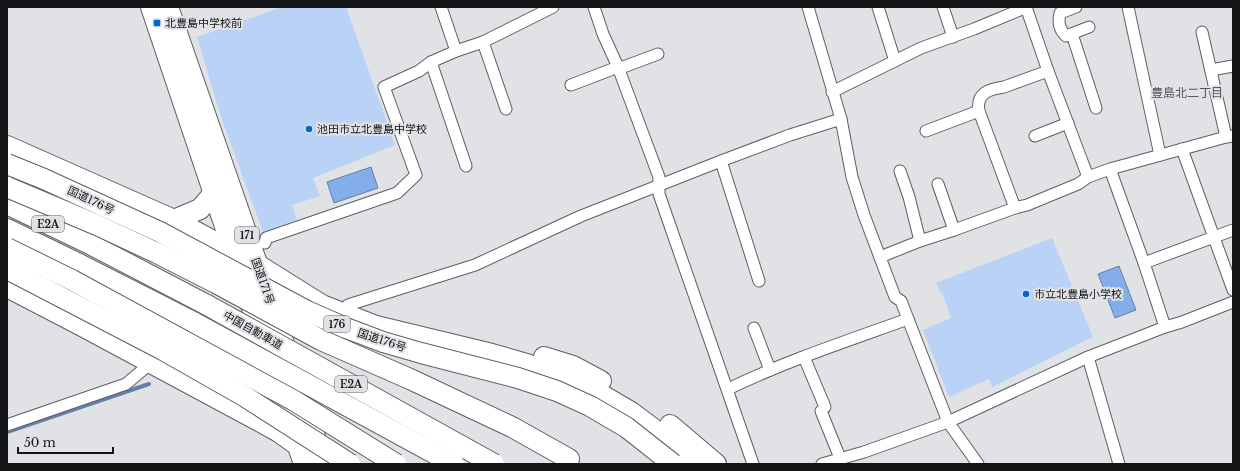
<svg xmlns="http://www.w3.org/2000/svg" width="1240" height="471" font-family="'Libre Baskerville','Noto Sans JP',serif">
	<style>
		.green { fill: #b9d2f6 }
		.water { fill: #84aee9; stroke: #6280aa }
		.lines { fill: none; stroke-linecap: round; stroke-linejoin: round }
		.stream { stroke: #6280aa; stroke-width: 4 }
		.street-casing { stroke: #5c5e60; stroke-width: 13 }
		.highway-casing { stroke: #5c5e60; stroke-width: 22 }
		.street { stroke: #fff; stroke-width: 11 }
		.highway { stroke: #fff; stroke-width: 20 }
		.highway-bridge-casing { stroke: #5c5e60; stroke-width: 22; stroke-linecap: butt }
		.highway-bridge { stroke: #fff; stroke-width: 20 }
		.poi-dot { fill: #0565ce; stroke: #e0e2e5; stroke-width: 1.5 }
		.labels { text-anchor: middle; stroke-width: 4; stroke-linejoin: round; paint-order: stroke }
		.shield { fill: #e0e2e5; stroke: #515254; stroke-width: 1 }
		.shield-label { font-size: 10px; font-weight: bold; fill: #141516 }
		.poi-label { font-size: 11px; fill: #141516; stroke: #e0e2e5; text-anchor: start }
		.street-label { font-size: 11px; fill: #141516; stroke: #e0e2e5 }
		.neighbourhood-label { font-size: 12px; fill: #545659; stroke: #e0e2e5 }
	</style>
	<rect width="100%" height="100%" fill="#e0e2e5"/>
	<g class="green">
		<path d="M 282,7 L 346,7 L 395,145 L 313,178 L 320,196 L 292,205 L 297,220 L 263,232 L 221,117 L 197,37 Z"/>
		<path d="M 1052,238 L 1093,337 L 992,387 L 989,379 L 949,397 L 923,330 L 951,318 L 942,292 L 940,292 L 936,283 Z"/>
	</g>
	<g class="water">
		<path d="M 371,167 L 378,188 L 334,203 L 327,182 Z"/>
		<path d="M 1119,266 L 1136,310 L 1115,318 L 1098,274 Z"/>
	</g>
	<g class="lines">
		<path class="stream" d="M 7,432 L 149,384"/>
		<g class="street-casing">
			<g id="street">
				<path d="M 441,7 L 456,51"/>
				<path d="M 594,7 L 603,34 L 618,67 L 659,177 L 659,194 L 753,464"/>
				<path d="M 808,7 L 841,119 L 852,177 L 864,215 L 895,297 L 901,301 L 948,422 L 978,464"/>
				<path d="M 878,7 L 895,61"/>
				<path d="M 943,7 L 953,37"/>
				<path d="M 1026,7 L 1048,71 L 1088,177"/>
				<path d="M 1076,7 L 1060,13 C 1058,23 1059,29 1066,36 L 1089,27"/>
				<path d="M 1128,7 L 1160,155"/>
				<path d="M 1202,32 L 1226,137"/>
				<path d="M 1072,34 L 1096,108"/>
				<path d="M 483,42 L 506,109"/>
				<path d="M 431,62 L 466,166"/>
				<path d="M 618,69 L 658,54"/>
				<path d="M 1211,70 L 1233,66"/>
				<path d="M 571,85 L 618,67"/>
				<path d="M 832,92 L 921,48 L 974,29 L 1027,7"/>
				<path d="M 926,131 L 979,111"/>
				<path d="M 1035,136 L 1068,123"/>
				<path d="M 1182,149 L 1233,290"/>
				<path d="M 721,161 L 759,281"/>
				<path d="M 1110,169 L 1144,263 L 1165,327"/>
				<path d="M 900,171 L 909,197 L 920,241"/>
				<path d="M 938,184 L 954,230"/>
				<path d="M 1015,208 L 979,111 C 976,93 989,89 1004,87 L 1048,71"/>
				<path d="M 265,243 L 266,238 L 397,193 L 416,175 L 384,87 L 419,71 L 431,62 L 456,51 L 483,42 L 553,7"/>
				<path d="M 880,257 L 920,241 L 954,230 L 1015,208 L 1027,205 L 1078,184 L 1088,177 L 1110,169 L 1226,137 L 1233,136"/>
				<path d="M 1144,263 L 1233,230"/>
				<path d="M 348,305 L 475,265 L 581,216 L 721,161 L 790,135 L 841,119"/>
				<path d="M 754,328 L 770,370"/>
				<path d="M 804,357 L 825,407"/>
				<path d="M 1088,357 L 1119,464"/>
				<path d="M 728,389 C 786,361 847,341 908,319"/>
				<path d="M 821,411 L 840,458"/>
				<path d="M 7,425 L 126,384 L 151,363"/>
				<path d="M 822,464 L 864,452 L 948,422 L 1088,357 L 1165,327 L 1182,322 L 1233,302"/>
			</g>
		</g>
		<g class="highway-casing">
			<g id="highway">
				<path d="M 151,7 L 236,259"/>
				<path d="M 168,7 L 260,272"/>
				<path d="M 7,146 L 174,220 L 258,265 L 322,305 L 376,326 L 492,354 L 527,364 L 560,377 L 597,392 L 631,412 L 667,439 L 692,464"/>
				<path d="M 7,204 L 90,244 L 207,305"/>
				<path d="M 174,220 L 200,209 L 213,194"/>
				<path d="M 7,229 L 79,264 L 195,323"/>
				<path d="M 7,287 L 82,326 L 259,421 L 279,432 L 300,447"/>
				<path d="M 246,290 L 304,464"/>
				<path d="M 270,302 L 324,464"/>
				<path d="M 544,357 L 573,366 L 601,381"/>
				<path d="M 410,379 L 512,427 L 569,459"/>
				<path d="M 670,425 L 716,464"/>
			</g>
		</g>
		<use href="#street" class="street"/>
		<use href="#highway" class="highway"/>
		<g class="highway-bridge-casing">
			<g id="highway-bridge">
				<path d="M 7,164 L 44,179 L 160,232 L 307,311 L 346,328 L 383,342 L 421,353 L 518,378 L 557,391 L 590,406 L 626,427 L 673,464"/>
				<path d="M 7,187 L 97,225 L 157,253 L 216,283 L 321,340 L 410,379"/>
				<path d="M 7,248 L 72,280 L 293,400 L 396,464"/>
				<path d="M 7,269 L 163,350 L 244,396 L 350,464"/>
				<path d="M 207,305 L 494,464"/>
				<path d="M 195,323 L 454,464"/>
			</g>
		</g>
		<use href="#highway-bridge" class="highway-bridge"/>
	</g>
	<g class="poi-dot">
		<rect x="153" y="19" width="8" height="8" rx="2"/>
		<circle cx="309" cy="129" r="4"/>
		<circle cx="1026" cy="294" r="4"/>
	</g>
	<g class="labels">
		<g class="shield">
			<rect x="32" y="216" width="32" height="16" rx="3"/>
			<rect x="235" y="227" width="24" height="16" rx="3"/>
			<rect x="324" y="316" width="26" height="16" rx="3"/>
			<rect x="335" y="376" width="32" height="16" rx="3"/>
		</g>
		<g class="shield-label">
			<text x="48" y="228">E2A</text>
			<text x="247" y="239">171</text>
			<text x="337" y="328">176</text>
			<text x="351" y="388">E2A</text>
		</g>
		<g class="poi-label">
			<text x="165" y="27">北豊島中学校前</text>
			<text x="317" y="133">池田市立北豊島中学校</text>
			<text x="1034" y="298">市立北豊島小学校</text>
		</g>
		<g class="street-label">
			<text transform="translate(91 200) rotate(25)" y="4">国道176号</text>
			<text transform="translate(263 281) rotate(71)" y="4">国道171号</text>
			<text transform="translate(253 330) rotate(29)" y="4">中国自動車道</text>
			<text transform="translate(382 340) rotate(18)" y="4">国道176号</text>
		</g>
		<g class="neighbourhood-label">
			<text x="1187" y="97">豊島北二丁目</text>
		</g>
	</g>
	<rect width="1240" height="471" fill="none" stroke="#141516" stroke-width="16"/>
	<path d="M18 447v6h95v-6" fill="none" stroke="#141516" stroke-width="2"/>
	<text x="24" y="447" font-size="12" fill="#141516" stroke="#e0e2e5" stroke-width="3" paint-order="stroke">50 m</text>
</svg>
